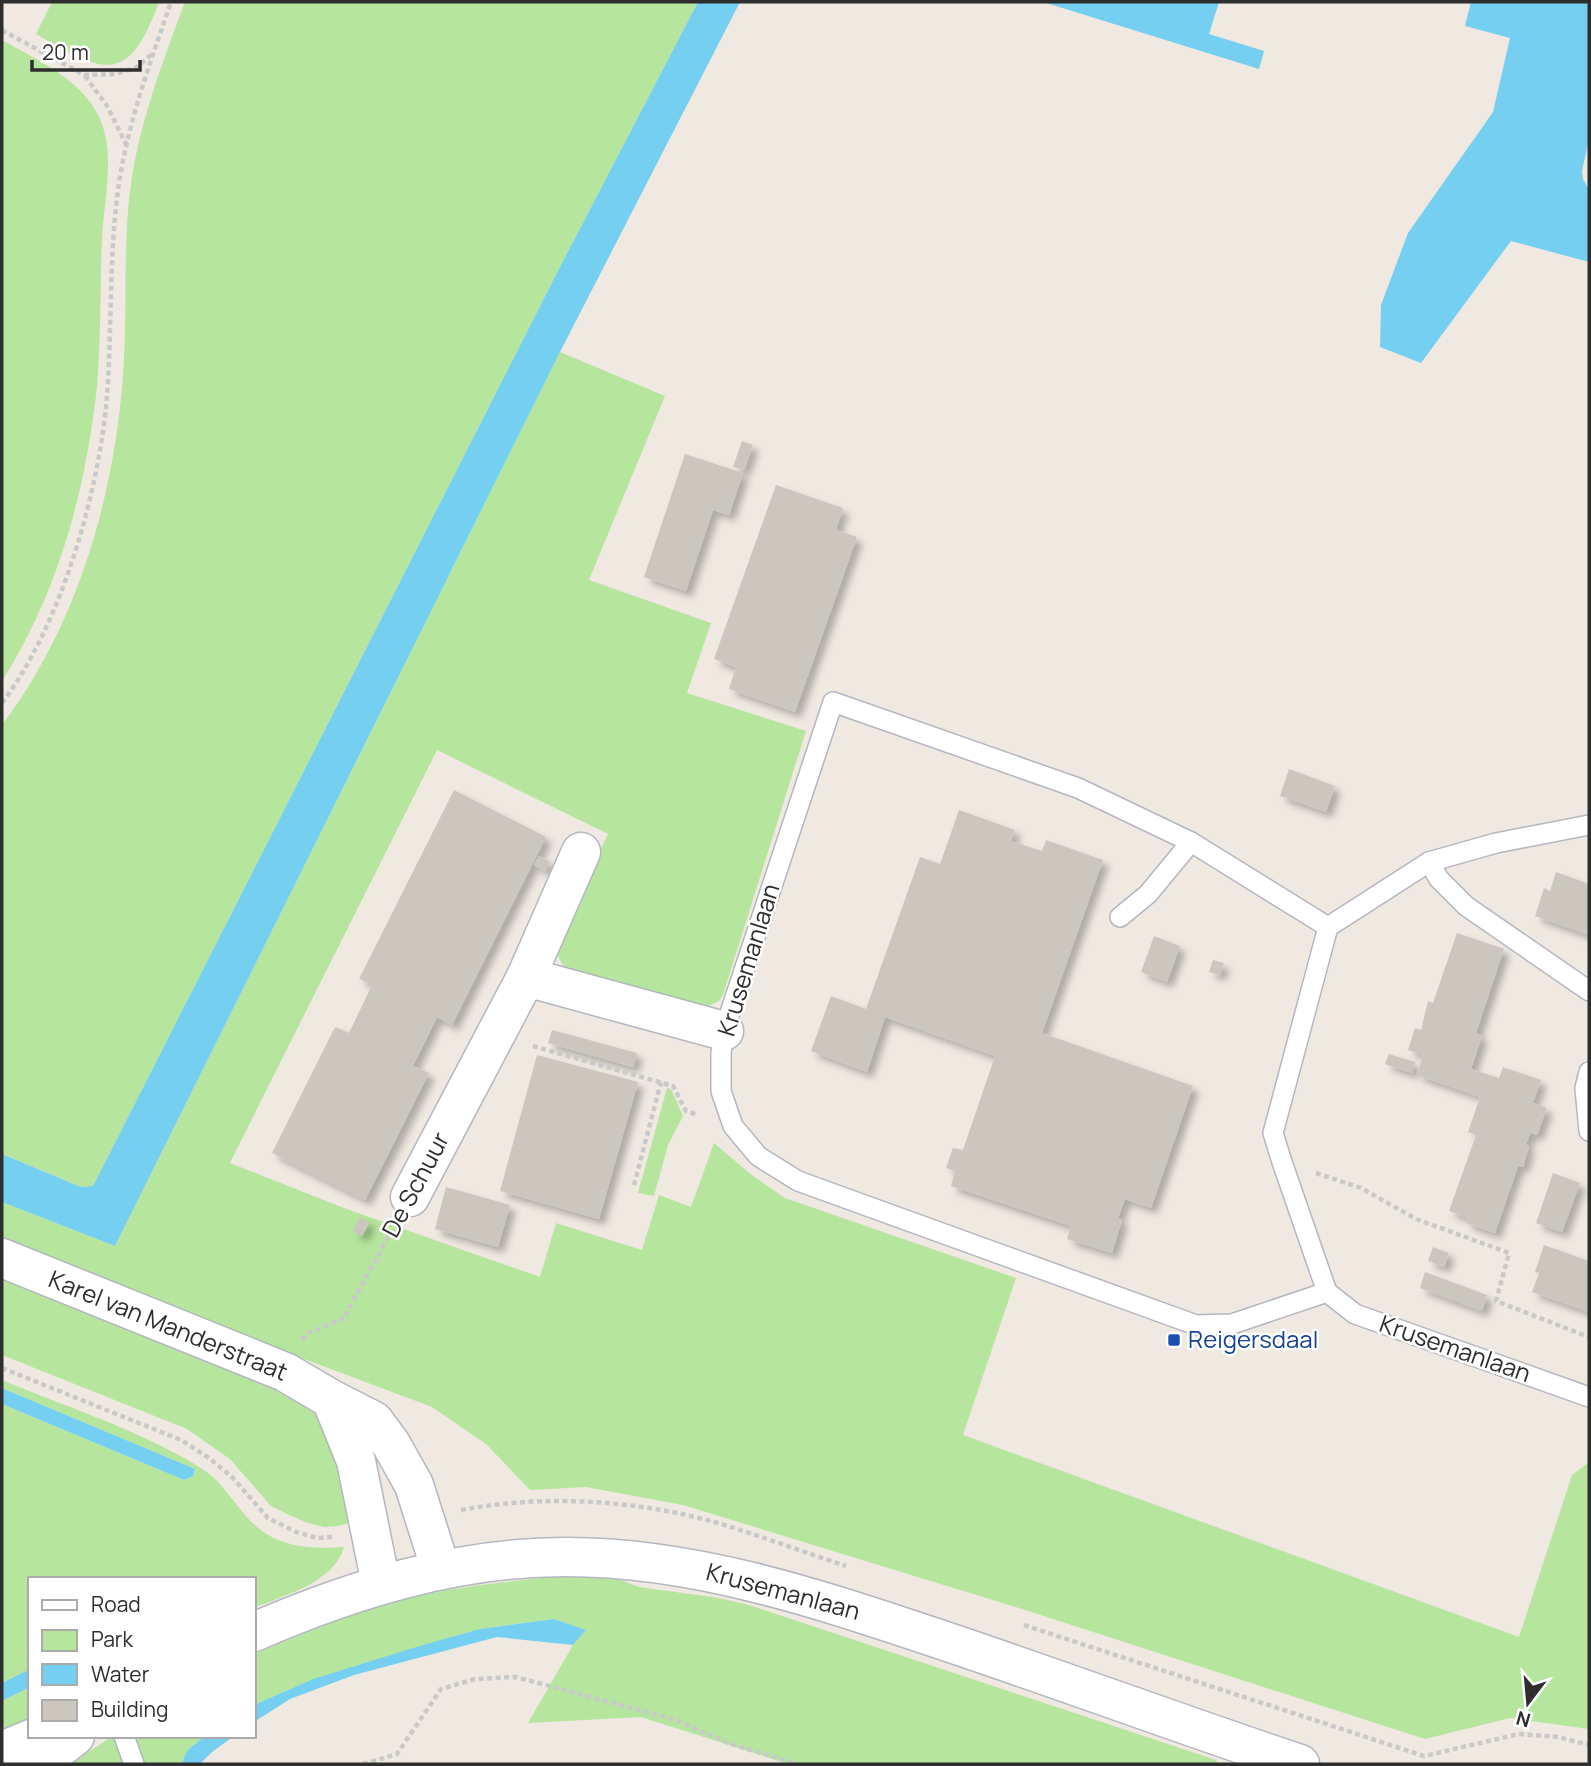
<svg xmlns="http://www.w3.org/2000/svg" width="1591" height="1766" font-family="Manrope,sans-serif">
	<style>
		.green { fill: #b6e59e }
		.water { fill: #75cff0 }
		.building { fill: #cbc7bf; filter: url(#shadow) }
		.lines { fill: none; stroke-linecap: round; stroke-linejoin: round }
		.service-casing { stroke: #b4b7c1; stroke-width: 22 }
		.minor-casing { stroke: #b4b7c1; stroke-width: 41 }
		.secondary-casing { stroke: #b4b7c1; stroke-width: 41 }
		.path { stroke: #c9c9c9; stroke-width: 4.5; stroke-dasharray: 5 3.5; stroke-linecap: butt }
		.service { stroke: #fff; stroke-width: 19 }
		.minor { stroke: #fff; stroke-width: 38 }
		.secondary { stroke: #fff; stroke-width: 38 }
		.transit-dot { fill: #1a4fb4; stroke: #fff; stroke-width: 2.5 }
		.labels { text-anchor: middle; stroke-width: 5; stroke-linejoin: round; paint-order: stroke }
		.street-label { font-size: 24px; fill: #2e2e2e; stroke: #fff }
		.transit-label { font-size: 24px; fill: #164399; stroke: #fff; text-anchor: start }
	</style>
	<defs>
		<filter id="shadow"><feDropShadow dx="6" dy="6" stdDeviation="3.5" flood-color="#0004"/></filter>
	</defs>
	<rect width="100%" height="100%" fill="#efe9e1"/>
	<g class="green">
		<path d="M 52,2 L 159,2 C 128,87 104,73 36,34 Z"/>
		<path d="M 185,2 L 698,2 L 562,263 L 93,1186 L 81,1187 L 2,1154 L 2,725 C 77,626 114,498 123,375 C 128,312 122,247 131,184 C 140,121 163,61 185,2 Z"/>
		<path d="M 2,40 C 35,59 79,78 97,113 C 117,150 104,198 102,238 C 100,288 101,337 97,386 C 86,490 58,593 2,681 Z"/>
		<path d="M 560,352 L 665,396 L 589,580 L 711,623 L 687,693 L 806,731 L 723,995 L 719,1001 L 704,1008 L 564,968 L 556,952 L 556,942 L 608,834 L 437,750 L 230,1163 L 344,1208 L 540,1277 L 556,1223 L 642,1250 L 659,1195 L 691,1207 L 714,1143 L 753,1176 L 785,1198 L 1016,1278 L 963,1435 L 1519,1637 L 1572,1475 L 1589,1462 L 1589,1729 L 1510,1718 L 1425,1739 L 1019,1608 L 683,1505 L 586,1487 L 530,1490 L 486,1444 L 432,1407 L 153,1302 L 2,1240 L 2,1202 L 115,1246 Z"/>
		<path d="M 667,1088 L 671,1089 L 683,1116 L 668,1145 L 654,1196 L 638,1193 Z"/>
		<path d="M 2,1276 L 272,1385 L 304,1402 L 330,1433 L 354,1522 L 338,1526 L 324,1527 L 308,1523 L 289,1515 L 271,1506 L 230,1459 L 187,1429 L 2,1355 Z"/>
		<path d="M 2,1380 C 62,1405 127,1426 184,1458 C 195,1464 210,1473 219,1483 C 232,1497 242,1514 257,1527 C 281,1548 314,1549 344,1547 C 334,1583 284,1595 254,1608 L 254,1579 L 227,1579 L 215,1576 L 209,1579 L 30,1579 L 30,1669 L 2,1683 L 2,1404 L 184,1480 L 193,1476 L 195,1469 L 2,1388 Z"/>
		<path d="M 573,1575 L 621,1580 L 639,1587 L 719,1598 L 749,1605 L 1216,1760 L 1218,1764 L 788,1764 L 641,1717 L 528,1723 L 573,1645 L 585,1630 L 554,1619 L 480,1629 L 313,1679 L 254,1705 L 254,1654 C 300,1635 346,1616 394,1602 C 452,1586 513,1581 573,1575 Z"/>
		<path d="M 30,1687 L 30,1721 L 2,1734 L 2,1701 Z"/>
		<path d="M 113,1736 L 206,1736 C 195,1744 183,1750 183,1764 L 70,1764 Z"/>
	</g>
	<g class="water">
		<path d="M 698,2 L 740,2 L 560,352 L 115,1246 L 2,1202 L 2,1154 L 81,1187 L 93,1186 L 562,263 Z"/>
		<path d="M 1043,2 L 1219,2 L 1209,34 L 1264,51 L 1259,69 Z"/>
		<path d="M 1471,2 L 1589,2 L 1589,139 L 1582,171 L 1583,179 L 1589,190 L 1589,262 L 1511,241 L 1421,363 L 1380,347 L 1381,305 L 1408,233 L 1493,112 L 1510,38 L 1465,26 Z"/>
		<path d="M 2,1388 L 195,1469 L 193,1476 L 184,1480 L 2,1404 Z"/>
		<path d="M 554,1619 L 586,1630 L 573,1645 L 497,1637 L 354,1675 L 290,1699 L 254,1722 L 254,1705 L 313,1679 L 423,1645 L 480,1629 Z"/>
		<path d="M 30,1669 L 30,1687 L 2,1701 L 2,1683 Z"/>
		<path d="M 206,1736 L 234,1736 L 212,1752 L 200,1764 L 183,1764 C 183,1750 195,1744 206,1736 Z"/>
	</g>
	<g class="building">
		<path d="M 742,441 L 753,445 L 744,470 L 733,467 Z"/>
		<path d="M 685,454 L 743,473 L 729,515 L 713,510 L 686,591 L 644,577 Z"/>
		<path d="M 776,485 L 843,508 L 836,530 L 857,537 L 795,712 L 729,689 L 736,667 L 714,659 Z"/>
		<path d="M 1289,769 L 1335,786 L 1326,812 L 1280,796 Z"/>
		<path d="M 454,790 L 546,837 L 452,1025 L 437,1017 L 413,1066 L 429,1073 L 365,1200 L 272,1153 L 334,1029 L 336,1027 L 349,1033 L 372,985 L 359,979 Z"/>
		<path d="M 959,810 L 1015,830 L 1011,841 L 1042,851 L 1046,840 L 1103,860 L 1042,1033 L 1193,1086 L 1151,1208 L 1125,1199 L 1118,1218 L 1122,1220 L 1112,1253 L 1067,1239 L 1071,1226 L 951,1186 L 955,1171 L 946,1168 L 953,1148 L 963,1150 L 995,1056 L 885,1017 L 867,1072 L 811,1051 L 831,996 L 866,1009 L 920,857 L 940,864 Z"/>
		<path d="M 539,856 L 550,862 L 545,871 L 534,865 Z"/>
		<path d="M 1556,872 L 1589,884 L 1589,935 L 1535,916 L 1544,888 L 1550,891 Z"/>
		<path d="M 1457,933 L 1504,949 L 1476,1033 L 1482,1036 L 1471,1069 L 1499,1078 L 1503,1067 L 1541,1080 L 1533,1103 L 1547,1108 L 1537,1135 L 1530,1133 L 1526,1145 L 1529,1146 L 1523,1167 L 1518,1166 L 1495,1233 L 1466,1223 L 1468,1218 L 1449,1211 L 1476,1135 L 1468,1132 L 1480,1097 L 1417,1075 L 1423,1055 L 1408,1050 L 1415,1028 L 1421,1030 L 1428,1001 L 1433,1003 Z"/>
		<path d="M 1154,936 L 1180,946 L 1167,982 L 1141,972 Z"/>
		<path d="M 1213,960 L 1224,963 L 1220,975 L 1209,972 Z"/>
		<path d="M 552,1030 L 637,1053 L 633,1067 L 548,1043 Z"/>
		<path d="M 1389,1054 L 1415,1062 L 1412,1073 L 1385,1064 Z"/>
		<path d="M 537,1055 L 638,1082 L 599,1219 L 500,1191 Z"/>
		<path d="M 1553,1173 L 1580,1183 L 1562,1232 L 1536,1223 Z"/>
		<path d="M 446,1187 L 510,1205 L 498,1247 L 435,1229 Z"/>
		<path d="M 360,1217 L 369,1223 L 362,1236 L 353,1231 Z"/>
		<path d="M 1544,1245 L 1589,1261 L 1589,1312 L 1532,1292 L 1539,1273 L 1535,1272 Z"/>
		<path d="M 1433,1247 L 1449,1253 L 1444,1267 L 1428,1261 Z"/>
		<path d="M 1425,1272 L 1487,1295 L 1482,1311 L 1420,1288 Z"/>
	</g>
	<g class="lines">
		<g class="service-casing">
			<g id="service">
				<path d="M 1589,825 L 1496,843 L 1429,862 L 1328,927 L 1273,1133 L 1282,1162 L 1327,1292 L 1355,1314 L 1589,1397"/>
				<path d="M 1429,862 L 1439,879 L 1466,906 L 1589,991"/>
				<path d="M 1120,917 L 1148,894 L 1191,842"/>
				<path d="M 1589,1072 L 1585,1088 L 1589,1131"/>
				<path d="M 1327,1292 L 1232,1324 L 1196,1325 L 798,1181 L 758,1156 L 733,1126 L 721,1091 L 721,1053 L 724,1031 L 833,702 L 1078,788 L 1191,842 L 1328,927"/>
				<path d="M 124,1736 L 134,1764"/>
			</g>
		</g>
		<g class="minor-casing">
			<g id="minor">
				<path d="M 526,977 L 724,1031"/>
				<path d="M 410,1197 L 526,977 L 581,852"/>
				<path d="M 2,1258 L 285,1372 L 331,1399 L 374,1421 L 391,1444 L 414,1485 L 441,1570"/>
				<path d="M 331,1399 L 356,1461 L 381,1584"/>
			</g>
		</g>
		<g class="secondary-casing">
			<g id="secondary">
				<path d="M 254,1632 C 353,1589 457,1557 566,1557 C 693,1557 813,1597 933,1637 C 1056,1678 1177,1723 1300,1764"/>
				<path d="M 2,1751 L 38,1736"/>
				<path d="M 39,1764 L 75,1736"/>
			</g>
		</g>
		<g class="path">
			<path d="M 2,30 L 84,75 L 115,74 L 136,68 L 153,53"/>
			<path d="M 85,76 L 107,106 L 127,146"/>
			<path d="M 2,703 C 61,625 99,493 107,396 C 112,328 109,257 118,190 C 127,125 150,63 171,2"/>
			<path d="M 533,1046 L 673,1086 L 686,1111 L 698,1115"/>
			<path d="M 1316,1173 L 1361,1188 L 1416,1219 L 1509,1253 L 1496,1301 L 1589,1337"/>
			<path d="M 634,1185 L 661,1082"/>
			<path d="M 302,1340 L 309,1333 L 344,1318 L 392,1230"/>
			<path d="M 2,1368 L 181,1440 L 209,1458 L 232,1477 L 268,1518 L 296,1532 L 317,1538 L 333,1537"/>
			<path d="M 461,1510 C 545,1494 637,1500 718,1523 C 761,1536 803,1552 846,1566"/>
			<path d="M 1024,1625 L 1424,1756 L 1519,1734 L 1558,1737 L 1589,1745"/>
			<path d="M 363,1764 L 397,1754 L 441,1689 L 475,1679 L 516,1677 L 673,1719 L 731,1744 L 798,1764"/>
		</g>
		<use href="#service" class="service"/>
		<use href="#minor" class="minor"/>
		<use href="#secondary" class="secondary"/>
	</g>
	<rect class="transit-dot" x="1167" y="1333" width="14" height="14" rx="3.5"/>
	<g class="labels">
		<g class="street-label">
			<text transform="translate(749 960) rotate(-73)" y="8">Krusemanlaan</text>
			<text transform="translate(416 1185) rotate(-62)" y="8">De Schuur</text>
			<text transform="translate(168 1326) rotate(22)" y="8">Karel van Manderstraat</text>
			<text transform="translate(1455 1349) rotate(19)" y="8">Krusemanlaan</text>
			<text transform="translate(783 1592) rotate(15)" y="8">Krusemanlaan</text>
		</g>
		<g class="transit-label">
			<text x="1188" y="1348">Reigersdaal</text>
		</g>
	</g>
	<rect width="1591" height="1766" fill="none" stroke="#2e2e2e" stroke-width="7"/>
	<rect x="28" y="1577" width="228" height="161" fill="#ffffff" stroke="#ababab" stroke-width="2"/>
	<rect x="42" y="1600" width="35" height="10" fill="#ffffff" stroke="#ababab" stroke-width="2"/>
	<text x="91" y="1612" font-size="21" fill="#2e2e2e">Road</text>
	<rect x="42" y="1630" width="35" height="21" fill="#b6e59e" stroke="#ababab" stroke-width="2"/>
	<text x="91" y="1647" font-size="21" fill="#2e2e2e">Park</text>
	<rect x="42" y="1664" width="35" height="21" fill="#75cff0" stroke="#ababab" stroke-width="2"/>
	<text x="91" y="1682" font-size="21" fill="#2e2e2e">Water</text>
	<rect x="42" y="1700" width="35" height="21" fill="#cbc7bf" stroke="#ababab" stroke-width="2"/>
	<text x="91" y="1717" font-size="21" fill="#2e2e2e">Building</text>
	<g transform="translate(1528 1703) rotate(196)" stroke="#ffffff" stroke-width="5" paint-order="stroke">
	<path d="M0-5L12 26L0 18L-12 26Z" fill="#2e2e2e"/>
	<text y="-10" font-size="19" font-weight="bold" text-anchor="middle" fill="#2e2e2e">N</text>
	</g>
	<path d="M32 60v10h108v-10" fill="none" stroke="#2e2e2e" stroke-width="3.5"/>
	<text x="42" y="60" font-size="21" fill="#2e2e2e" stroke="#ffffff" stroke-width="5" paint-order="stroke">20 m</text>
</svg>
